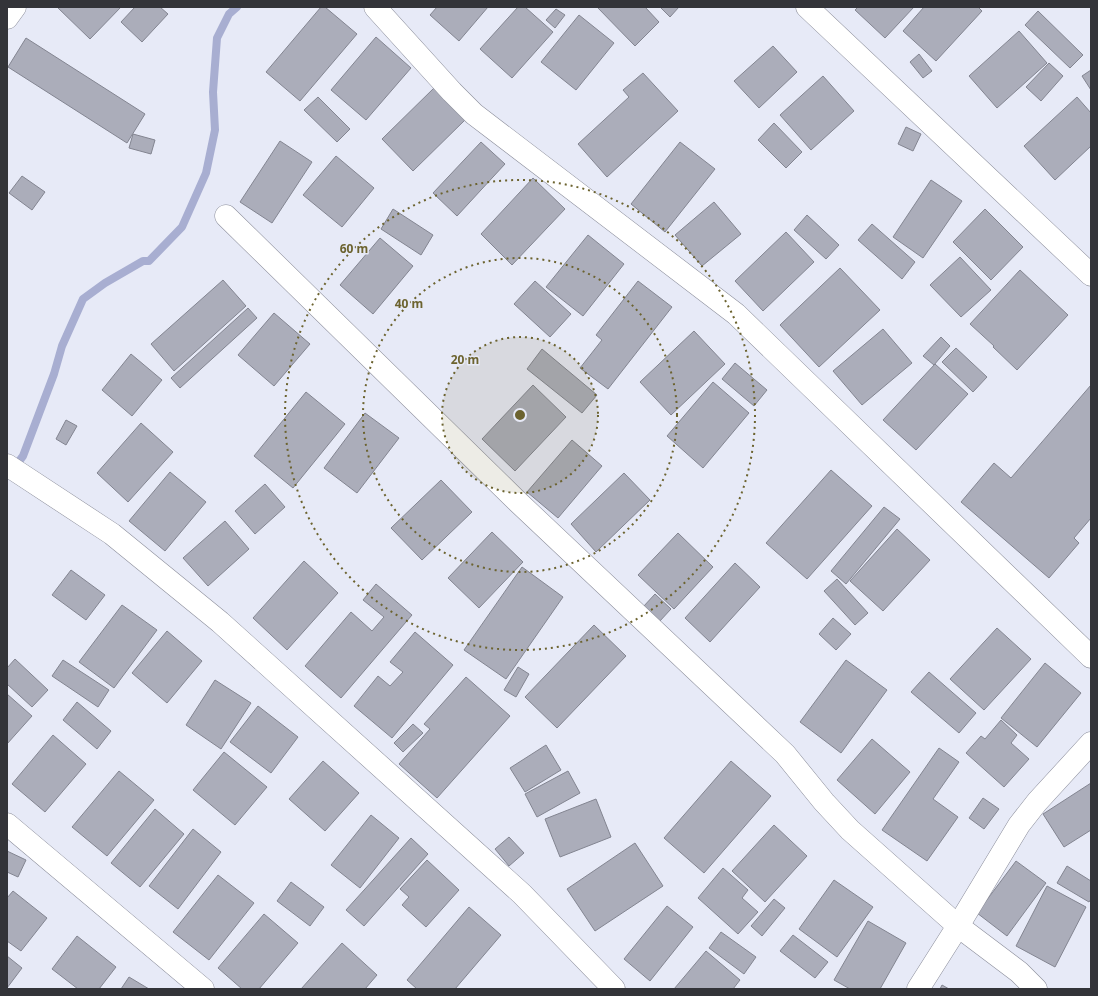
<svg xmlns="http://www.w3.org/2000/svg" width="1098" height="996" font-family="'Noto Sans',sans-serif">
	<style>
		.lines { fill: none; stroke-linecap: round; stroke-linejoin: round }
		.stream { stroke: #a8aed1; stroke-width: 8 }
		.building { fill: #abadba; stroke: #838591 }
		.street-casing { stroke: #8b8d9a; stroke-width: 23 }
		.street { stroke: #fff; stroke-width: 22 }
		.ring { fill: none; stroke: #6c632f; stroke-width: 2; stroke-dasharray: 2 4 }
		.centre { fill: #6c632f; stroke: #e7eaf7; stroke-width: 2 }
		.ring-label { font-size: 12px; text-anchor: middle; font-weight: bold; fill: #6c632f; stroke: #e7eaf7; stroke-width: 3; stroke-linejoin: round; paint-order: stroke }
	</style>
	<rect width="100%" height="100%" fill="#e7eaf7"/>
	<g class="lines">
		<path class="stream" d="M 14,468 L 23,456 L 54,374 L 62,346 L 83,299 L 105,283 L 143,261 L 149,261 L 182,227 L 206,173 L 215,130 L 213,92 L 217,38 L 229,14 L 237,7"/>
	</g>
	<g class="building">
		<path d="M 57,7 L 121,7 L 90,39 Z"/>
		<path d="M 135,7 L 160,7 L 168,14 L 142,42 L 121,22 Z"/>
		<path d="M 321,7 L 325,7 L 357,34 L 300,101 L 266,72 Z"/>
		<path d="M 437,7 L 488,7 L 459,41 L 430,15 Z"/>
		<path d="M 518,7 L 525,7 L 553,32 L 512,78 L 480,49 Z"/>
		<path d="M 597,7 L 645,7 L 659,22 L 635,46 Z"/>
		<path d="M 660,7 L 679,7 L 670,17 Z"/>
		<path d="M 858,7 L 914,7 L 885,38 L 855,10 Z"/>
		<path d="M 924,7 L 978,7 L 982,11 L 936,61 L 903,31 Z"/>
		<path d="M 556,9 L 565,15 L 555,28 L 546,20 Z"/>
		<path d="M 1038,11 L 1083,55 L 1070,68 L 1025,25 Z"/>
		<path d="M 579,15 L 614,43 L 576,90 L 541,62 Z"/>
		<path d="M 1019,31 L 1047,63 L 997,108 L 969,76 Z"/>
		<path d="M 376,37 L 411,68 L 366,120 L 331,90 Z"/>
		<path d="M 26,38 L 145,114 L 127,143 L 8,67 Z"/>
		<path d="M 773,46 L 797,72 L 759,108 L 734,81 Z"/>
		<path d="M 919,54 L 932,71 L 923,78 L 910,62 Z"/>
		<path d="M 1049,63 L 1063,76 L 1041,101 L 1026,87 Z"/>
		<path d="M 1091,70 L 1091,90 L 1082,76 Z"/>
		<path d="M 643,73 L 678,111 L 607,177 L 578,144 L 629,97 L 623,90 Z"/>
		<path d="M 823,76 L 854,111 L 811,150 L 780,115 Z"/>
		<path d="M 435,87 L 466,119 L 413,171 L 382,139 Z"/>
		<path d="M 318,97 L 350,129 L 337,142 L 304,110 Z"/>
		<path d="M 1077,97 L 1091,113 L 1091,146 L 1055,180 L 1024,146 Z"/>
		<path d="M 774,123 L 802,152 L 786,168 L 758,140 Z"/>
		<path d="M 906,127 L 921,134 L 913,151 L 898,144 Z"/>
		<path d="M 133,134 L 155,140 L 151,154 L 129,148 Z"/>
		<path d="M 280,141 L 312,162 L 272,223 L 240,202 Z"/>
		<path d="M 481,142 L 505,164 L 457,216 L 433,193 Z"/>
		<path d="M 680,142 L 715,169 L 665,232 L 631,204 Z"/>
		<path d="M 336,156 L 374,188 L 342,227 L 303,195 Z"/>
		<path d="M 22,176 L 45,192 L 32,210 L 9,193 Z"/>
		<path d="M 533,178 L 565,209 L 512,265 L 481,234 Z"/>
		<path d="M 931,180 L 962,201 L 923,258 L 893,237 Z"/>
		<path d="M 714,202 L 741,234 L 702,266 L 675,235 Z"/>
		<path d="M 393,209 L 433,235 L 421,255 L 381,229 Z"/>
		<path d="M 985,209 L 1023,247 L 991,280 L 953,242 Z"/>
		<path d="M 807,215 L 839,245 L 826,259 L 794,230 Z"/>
		<path d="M 872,224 L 915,262 L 902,279 L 858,240 Z"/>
		<path d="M 786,232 L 814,262 L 763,311 L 735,281 Z"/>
		<path d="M 588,235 L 624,264 L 583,316 L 546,287 Z"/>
		<path d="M 380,238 L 413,266 L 373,314 L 340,285 Z"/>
		<path d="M 960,257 L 991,290 L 961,317 L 930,285 Z"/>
		<path d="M 840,268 L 880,310 L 819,367 L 780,325 Z"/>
		<path d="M 1020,270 L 1068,315 L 1017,370 L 993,347 L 994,346 L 970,324 Z"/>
		<path d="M 223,280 L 246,306 L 174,371 L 151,344 Z"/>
		<path d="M 535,281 L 571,314 L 550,337 L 514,304 Z"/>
		<path d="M 638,281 L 672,307 L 608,389 L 580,368 L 602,340 L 596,335 Z"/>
		<path d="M 248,308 L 257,318 L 180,388 L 171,378 Z"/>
		<path d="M 274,313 L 310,344 L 274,386 L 238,355 Z"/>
		<path d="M 883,329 L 912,363 L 862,405 L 833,371 Z"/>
		<path d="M 694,331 L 725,364 L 671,415 L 640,382 Z"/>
		<path d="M 941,337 L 950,346 L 934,365 L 923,356 Z"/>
		<path d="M 956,348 L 987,377 L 973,392 L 942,362 Z"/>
		<path d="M 542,349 L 597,395 L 582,413 L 527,369 Z"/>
		<path d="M 131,354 L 162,380 L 132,416 L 102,390 Z"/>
		<path d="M 735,363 L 767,390 L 754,406 L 722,379 Z"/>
		<path d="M 935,364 L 968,394 L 916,450 L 883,420 Z"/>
		<path d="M 713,382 L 749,413 L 703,468 L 667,436 Z"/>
		<path d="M 533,385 L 566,417 L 515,471 L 482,439 Z"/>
		<path d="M 1091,385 L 1091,518 L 1074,538 L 1079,543 L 1049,578 L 961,502 L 994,463 L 1011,478 Z"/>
		<path d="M 306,392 L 345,424 L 293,488 L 254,456 Z"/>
		<path d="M 365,413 L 399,438 L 357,493 L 324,468 Z"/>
		<path d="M 66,420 L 77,426 L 66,445 L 56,439 Z"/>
		<path d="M 141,423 L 173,452 L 128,502 L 97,473 Z"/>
		<path d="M 572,440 L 602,466 L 558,518 L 527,492 Z"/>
		<path d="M 831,470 L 872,506 L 807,579 L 766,543 Z"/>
		<path d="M 170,472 L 206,502 L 165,551 L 129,521 Z"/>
		<path d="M 624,473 L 650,500 L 596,552 L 571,524 Z"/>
		<path d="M 441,480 L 472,512 L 422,560 L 391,528 Z"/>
		<path d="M 265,484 L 285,507 L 255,534 L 235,511 Z"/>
		<path d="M 884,507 L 900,519 L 846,584 L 831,571 Z"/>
		<path d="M 225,521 L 249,549 L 208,586 L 183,558 Z"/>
		<path d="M 897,529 L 930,560 L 883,611 L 850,581 Z"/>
		<path d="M 492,532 L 523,562 L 479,608 L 448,578 Z"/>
		<path d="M 678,533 L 713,567 L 674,609 L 638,575 Z"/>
		<path d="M 304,561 L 338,593 L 287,650 L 253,618 Z"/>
		<path d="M 735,563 L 760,587 L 710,642 L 685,618 Z"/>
		<path d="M 522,567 L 563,597 L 506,679 L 464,650 Z"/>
		<path d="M 71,570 L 105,595 L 86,620 L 52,595 Z"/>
		<path d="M 837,579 L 868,613 L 855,625 L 824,591 Z"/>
		<path d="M 376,584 L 412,615 L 341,698 L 305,666 L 351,612 L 372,631 L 384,617 L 363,600 Z"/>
		<path d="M 655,594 L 671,609 L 659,622 L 643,607 Z"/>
		<path d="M 122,605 L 157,630 L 114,688 L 79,662 Z"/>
		<path d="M 833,618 L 851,634 L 836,650 L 819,634 Z"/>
		<path d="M 594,625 L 626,656 L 557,728 L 525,697 Z"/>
		<path d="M 997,628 L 1031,659 L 984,710 L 950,679 Z"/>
		<path d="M 167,631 L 202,661 L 167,703 L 132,673 Z"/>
		<path d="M 415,632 L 453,665 L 392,738 L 354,706 L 378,676 L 390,686 L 403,672 L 390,662 Z"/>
		<path d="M 15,659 L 48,690 L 32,707 L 7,684 L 7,668 Z"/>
		<path d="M 63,660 L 109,690 L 98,707 L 52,676 Z"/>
		<path d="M 846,660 L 887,690 L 841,753 L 800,722 Z"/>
		<path d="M 1045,663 L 1081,693 L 1037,747 L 1001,718 Z"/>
		<path d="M 518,667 L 529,674 L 516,697 L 504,690 Z"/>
		<path d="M 929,672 L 976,713 L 959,733 L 911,692 Z"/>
		<path d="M 466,677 L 510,716 L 437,798 L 399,764 L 430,729 L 424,724 Z"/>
		<path d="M 215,680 L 251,703 L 221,749 L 186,725 Z"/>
		<path d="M 7,694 L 32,716 L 7,744 Z"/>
		<path d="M 77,702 L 111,731 L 97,749 L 63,720 Z"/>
		<path d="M 258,706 L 298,737 L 271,773 L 230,742 Z"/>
		<path d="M 1001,720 L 1017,735 L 1011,743 L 1029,759 L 1004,787 L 966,753 L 981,736 L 985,739 Z"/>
		<path d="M 413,724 L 423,733 L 403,752 L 394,743 Z"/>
		<path d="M 53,735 L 86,764 L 45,812 L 12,784 Z"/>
		<path d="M 872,739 L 910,772 L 875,814 L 837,780 Z"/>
		<path d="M 546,745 L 561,770 L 525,792 L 510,768 Z"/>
		<path d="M 939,748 L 959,762 L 933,799 L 958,817 L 927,861 L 882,830 Z"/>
		<path d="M 224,752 L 267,787 L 235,825 L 193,790 Z"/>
		<path d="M 323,761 L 359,793 L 325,831 L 289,799 Z"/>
		<path d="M 731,761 L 771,796 L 704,873 L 664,838 Z"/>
		<path d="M 119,771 L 154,800 L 107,856 L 72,827 Z"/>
		<path d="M 568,771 L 580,793 L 537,817 L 525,794 Z"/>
		<path d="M 1091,783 L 1091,830 L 1064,847 L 1043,814 Z"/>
		<path d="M 983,798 L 999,809 L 984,829 L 969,818 Z"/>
		<path d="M 596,799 L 611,837 L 560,857 L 545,819 Z"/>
		<path d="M 155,809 L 184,834 L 140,887 L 111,863 Z"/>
		<path d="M 371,815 L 399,838 L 360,888 L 331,865 Z"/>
		<path d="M 774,825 L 807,856 L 765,902 L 732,871 Z"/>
		<path d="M 193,829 L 221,852 L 178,909 L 149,886 Z"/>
		<path d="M 509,837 L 524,853 L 509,866 L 495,849 Z"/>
		<path d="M 411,838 L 428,854 L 364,926 L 346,910 Z"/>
		<path d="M 635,843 L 663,886 L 595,931 L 567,889 Z"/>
		<path d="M 7,851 L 26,860 L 18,877 L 7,872 Z"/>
		<path d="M 427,860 L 459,890 L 426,927 L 402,905 L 409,897 L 400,889 Z"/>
		<path d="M 1016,861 L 1046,883 L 1007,936 L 977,913 Z"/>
		<path d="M 1067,866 L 1091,881 L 1091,899 L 1089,902 L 1057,883 Z"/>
		<path d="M 723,868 L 748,890 L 742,898 L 758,912 L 738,934 L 698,898 Z"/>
		<path d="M 218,875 L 254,903 L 209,960 L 173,932 Z"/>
		<path d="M 834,880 L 873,907 L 837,957 L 799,929 Z"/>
		<path d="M 291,882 L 324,907 L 310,926 L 277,901 Z"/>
		<path d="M 1047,886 L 1086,907 L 1055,967 L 1016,946 Z"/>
		<path d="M 13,891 L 47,918 L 21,951 L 7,941 L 7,898 Z"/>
		<path d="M 774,899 L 785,908 L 762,936 L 751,926 Z"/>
		<path d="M 667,906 L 693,927 L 650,981 L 624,959 Z"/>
		<path d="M 469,907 L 501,935 L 455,989 L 417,989 L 407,980 Z"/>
		<path d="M 264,914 L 298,943 L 259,989 L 242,989 L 218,968 Z"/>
		<path d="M 868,921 L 906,943 L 880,989 L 850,989 L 834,980 Z"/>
		<path d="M 721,932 L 756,957 L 744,974 L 709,948 Z"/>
		<path d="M 793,935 L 828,962 L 815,978 L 780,951 Z"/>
		<path d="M 77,936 L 116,967 L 99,989 L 78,989 L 52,969 Z"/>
		<path d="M 342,943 L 377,975 L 365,989 L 301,989 Z"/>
		<path d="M 706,951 L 740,980 L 733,989 L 674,989 Z"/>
		<path d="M 7,956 L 22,968 L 7,988 Z"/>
		<path d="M 129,977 L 149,989 L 121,989 Z"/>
		<path d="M 942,985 L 949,989 L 940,989 Z"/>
	</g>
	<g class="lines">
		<g class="street-casing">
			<g id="street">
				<path d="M 375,7 L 452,92 L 474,114 L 736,314 L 1091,657"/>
				<path d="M 807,7 L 1091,275"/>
				<path d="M 7,18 L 15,7"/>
				<path d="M 226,216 L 518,502 L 785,754 L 824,802 L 850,830 L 958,926 L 1019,972 L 1036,989"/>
				<path d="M 7,465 L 112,534 L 220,622 L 522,894 L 614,989"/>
				<path d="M 7,824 L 203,989"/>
				<path d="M 918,989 L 958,926 L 1019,825 L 1037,802 L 1091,743"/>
			</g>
		</g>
		<use href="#street" class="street"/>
	</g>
	<circle cx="520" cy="415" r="78" fill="#6c632f" fill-opacity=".12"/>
	<g class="ring">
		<circle cx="520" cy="415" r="78"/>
		<circle cx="520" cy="415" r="157"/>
		<circle cx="520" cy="415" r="235"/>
	</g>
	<circle cx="520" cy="415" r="6" class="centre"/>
	<g class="ring-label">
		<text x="354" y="253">60 m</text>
		<text x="409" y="308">40 m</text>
		<text x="465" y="364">20 m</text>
	</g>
	<rect width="1098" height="996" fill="none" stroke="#333439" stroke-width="16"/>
</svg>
